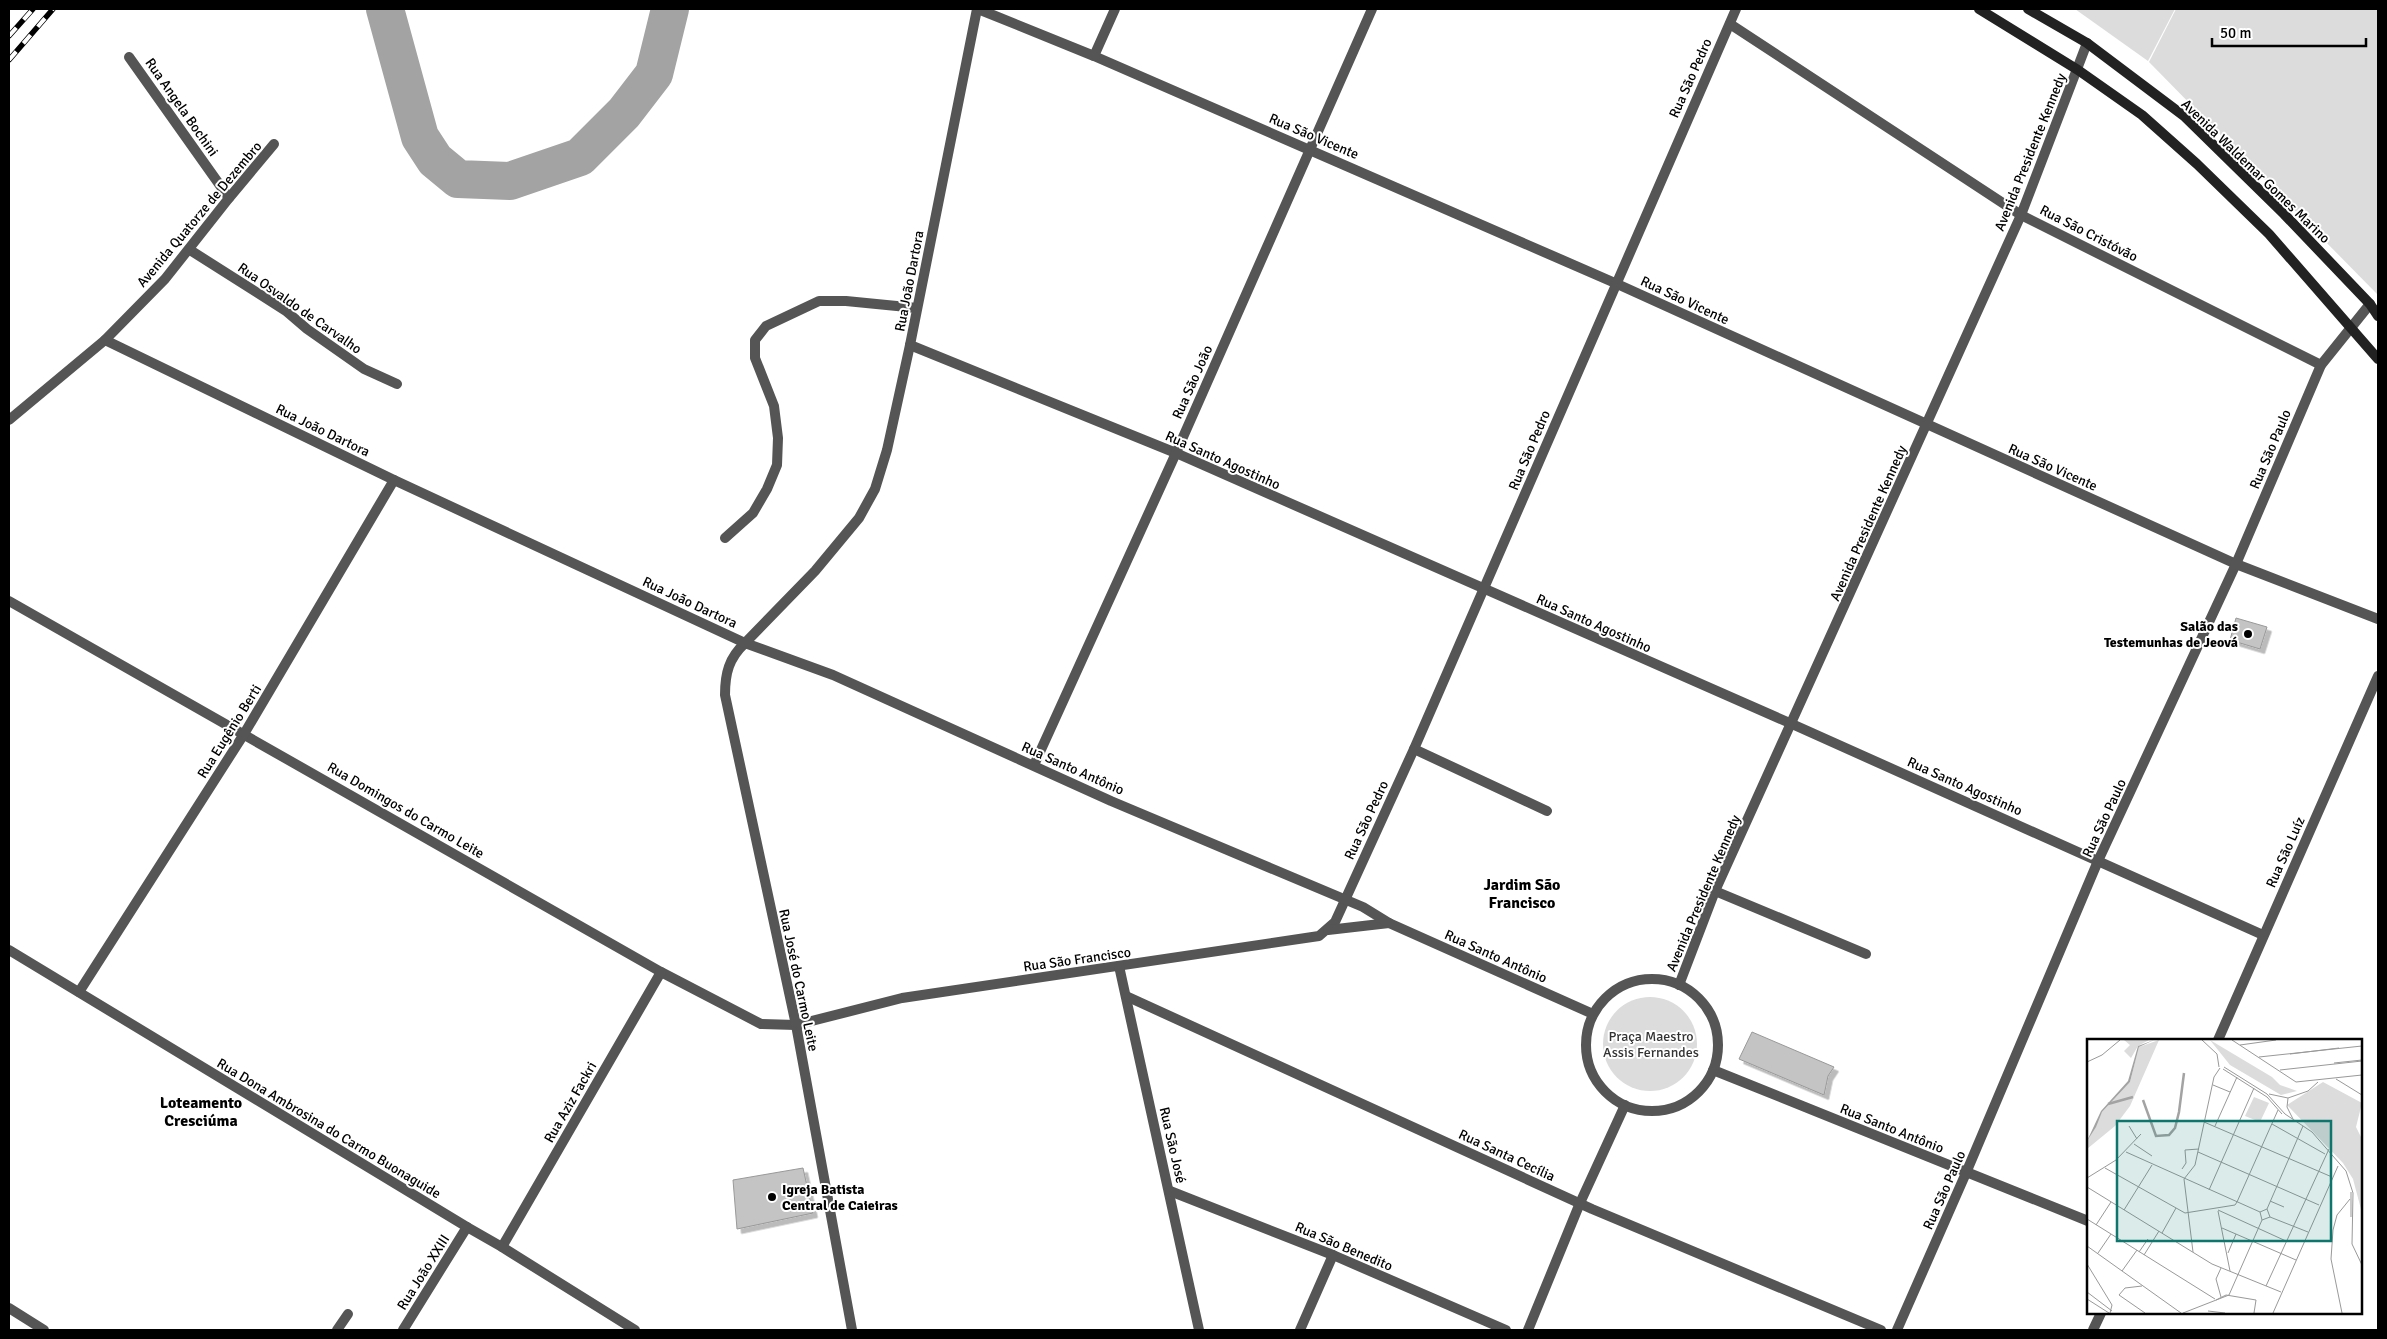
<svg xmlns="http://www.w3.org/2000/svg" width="2387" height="1339" font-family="Signika,sans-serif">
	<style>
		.green { fill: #dcdcdc }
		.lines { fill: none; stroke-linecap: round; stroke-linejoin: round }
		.river { stroke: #a3a3a3; stroke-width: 38 }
		.building { fill: #c4c4c4; stroke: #999; filter: url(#shadow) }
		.minor { stroke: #555; stroke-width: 10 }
		.tertiary { stroke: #555; stroke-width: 10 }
		.secondary { stroke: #222; stroke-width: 10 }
		.rail-casing { stroke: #000; stroke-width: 5.5 }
		.rail { stroke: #fff; stroke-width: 4; stroke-dasharray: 11; stroke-linecap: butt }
		.poi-dot { fill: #000; stroke: #fff; stroke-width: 2 }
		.labels { text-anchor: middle; stroke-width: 4; stroke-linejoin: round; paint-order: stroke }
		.street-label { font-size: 14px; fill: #000; stroke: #fff }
		.poi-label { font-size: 14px; font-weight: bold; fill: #000; stroke: #fff; text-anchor: end }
		.park-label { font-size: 14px; fill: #333; stroke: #fff }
		.quarter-label { font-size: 16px; font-weight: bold; fill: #000; stroke: #fff }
		.inset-river { fill: none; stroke: #a3a3a3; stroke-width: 2.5 }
		.inset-road { fill: none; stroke: #999; stroke-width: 1 }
		.view { fill: #0f766e; fill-opacity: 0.15; stroke: #0f766e; stroke-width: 2.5 }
		.inset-edge { fill: none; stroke: #000; stroke-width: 2.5 }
	</style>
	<defs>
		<filter id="shadow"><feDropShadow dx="4.5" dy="4.5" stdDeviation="0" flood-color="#0004"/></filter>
	</defs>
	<rect width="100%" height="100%" fill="#fff"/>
	<g class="green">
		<path d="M 2075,9 L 2175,9 L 2148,61 Z"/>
		<path d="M 2176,9 L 2378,9 L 2378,295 L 2149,62 Z"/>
		<circle cx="1650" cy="1044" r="47"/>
	</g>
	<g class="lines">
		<path class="river" d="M 385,9 L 420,137 L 435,160 L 458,179 L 510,181 L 580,157 L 624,113 L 654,74 L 670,9"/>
	</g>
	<g class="building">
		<path d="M 2236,618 L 2267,627 L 2260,649 L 2230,640 Z"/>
		<path d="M 1752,1032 L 1834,1067 L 1828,1076 L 1824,1095 L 1739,1059 Z"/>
		<path d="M 803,1168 L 813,1213 L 737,1229 L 733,1180 Z"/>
	</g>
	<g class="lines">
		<g class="minor">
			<path d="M 978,9 L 1094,56 L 1615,283 L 2236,564 L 2378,619"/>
			<path d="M 1730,24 L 2021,215 L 2321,365"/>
			<path d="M 1094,56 L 1115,9"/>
			<path d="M 129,57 L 229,198"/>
			<path d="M 190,250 L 286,311 L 307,329 L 364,369 L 397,384"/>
			<path d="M 105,340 L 165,279 L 229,198 L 274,144"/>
			<path d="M 910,345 L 1176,453 L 1792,724 L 2263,935"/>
			<path d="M 725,538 L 753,513 L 767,489 L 777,465 L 778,438 L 774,406 L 755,358 L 755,340 L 766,326 L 819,301 L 846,301 L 917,308"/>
			<path d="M 9,601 L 661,972 L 761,1024 L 796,1025 L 902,998 L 1319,936 L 1335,922 L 1414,749 L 1736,9"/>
			<path d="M 1414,749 L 1547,811"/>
			<path d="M 1034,765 L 1176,453 L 1372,9"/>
			<path d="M 1715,891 L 1866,954"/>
			<path d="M 1328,930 L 1389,923"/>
			<path d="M 1119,966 L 1199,1330"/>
			<path d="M 79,992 L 244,734 L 394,480"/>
			<path d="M 1126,996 L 1592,1209 L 1881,1330"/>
			<path d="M 2218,1040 L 2378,676"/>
			<path d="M 1713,1070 L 2088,1221"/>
			<path d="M 1170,1191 L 1333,1255 L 1506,1330"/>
			<path d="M 502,1247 L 661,972"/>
			<path d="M 9,1308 L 44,1330"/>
			<path d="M 337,1330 L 348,1314"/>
			<path d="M 403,1330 L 467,1227"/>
			<path d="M 852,1330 L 796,1025 L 725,695 C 725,673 729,658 745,643 L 833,675 L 1111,801 L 1363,907 L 1389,923 L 1593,1014"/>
			<path d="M 1300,1330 L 1333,1255"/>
			<path d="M 1897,1330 L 1966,1173 L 2098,861 L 2236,564 L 2321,365 L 2370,304"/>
			<path d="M 2093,1330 L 2101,1313"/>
		</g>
		<g class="tertiary">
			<path d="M 9,420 L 105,340 L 394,480 L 745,643 L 815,571 L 859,518 L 875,489 L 887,450 L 910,345 L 977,9"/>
			<path d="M 9,950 L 467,1227 L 502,1247 L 635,1330"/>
			<circle cx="1652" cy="1045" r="66"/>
			<path d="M 1679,985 L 1715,891 L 2021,215 L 2087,43"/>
			<path d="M 1528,1330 L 1580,1203 L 1625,1105"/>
		</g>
		<g class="secondary">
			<path d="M 1979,9 L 2078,70 L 2142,115 L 2197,164 L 2269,234 L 2378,359"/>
			<path d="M 2028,9 L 2087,43 L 2184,116 L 2284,214 L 2370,304 L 2378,316"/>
		</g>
		<g class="rail-casing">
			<g id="rail">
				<path d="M 9,36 L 33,9"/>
				<path d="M 9,60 L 53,9"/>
			</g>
		</g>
		<use href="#rail" class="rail"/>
	</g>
	<g class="poi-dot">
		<circle cx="2248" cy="634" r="5"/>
		<circle cx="772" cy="1197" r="5"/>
	</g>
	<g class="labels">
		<g class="street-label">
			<text transform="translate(1690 78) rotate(-66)" y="5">Rua São Pedro</text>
			<text transform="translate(182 107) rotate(55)" y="5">Rua Angela Bochini</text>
			<text transform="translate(1314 136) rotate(23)" y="5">Rua São Vicente</text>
			<text transform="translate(2030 152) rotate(-68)" y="5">Avenida Presidente Kennedy</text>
			<text transform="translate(2256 171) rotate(44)" y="5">Avenida Waldemar Gomes Marino</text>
			<text transform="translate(199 214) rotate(-50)" y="5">Avenida Quatorze de Dezembro</text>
			<text transform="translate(2089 233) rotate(27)" y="5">Rua São Cristóvão</text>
			<text transform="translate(909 281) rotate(-79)" y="5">Rua João Dartora</text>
			<text transform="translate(1685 300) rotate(25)" y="5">Rua São Vicente</text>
			<text transform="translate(300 308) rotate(35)" y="5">Rua Osvaldo de Carvalho</text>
			<text transform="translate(1192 382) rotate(-66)" y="5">Rua São João</text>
			<text transform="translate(323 430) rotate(26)" y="5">Rua João Dartora</text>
			<text transform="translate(2270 449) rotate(-67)" y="5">Rua São Paulo</text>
			<text transform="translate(1529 450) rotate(-67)" y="5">Rua São Pedro</text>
			<text transform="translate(1223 460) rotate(24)" y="5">Rua Santo Agostinho</text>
			<text transform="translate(2053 467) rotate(24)" y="5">Rua São Vicente</text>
			<text transform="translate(1868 523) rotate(-66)" y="5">Avenida Presidente Kennedy</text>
			<text transform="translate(690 602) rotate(25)" y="5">Rua João Dartora</text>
			<text transform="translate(1594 623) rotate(24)" y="5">Rua Santo Agostinho</text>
			<text transform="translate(229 731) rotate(-58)" y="5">Rua Eugênio Berti</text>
			<text transform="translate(1073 768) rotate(24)" y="5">Rua Santo Antônio</text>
			<text transform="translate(1965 786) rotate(24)" y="5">Rua Santo Agostinho</text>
			<text transform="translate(406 810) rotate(30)" y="5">Rua Domingos do Carmo Leite</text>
			<text transform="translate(2104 818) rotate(-65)" y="5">Rua São Paulo</text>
			<text transform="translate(1366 820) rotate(-65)" y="5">Rua São Pedro</text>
			<text transform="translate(2285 852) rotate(-66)" y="5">Rua São Luíz</text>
			<text transform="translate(1703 893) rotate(-67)" y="5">Avenida Presidente Kennedy</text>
			<text transform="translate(1496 956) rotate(24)" y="5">Rua Santo Antônio</text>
			<text transform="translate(1077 959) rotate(-8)" y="5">Rua São Francisco</text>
			<text transform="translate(799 980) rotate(78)" y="5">Rua José do Carmo Leite</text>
			<text transform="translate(570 1102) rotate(-60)" y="5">Rua Aziz Fackri</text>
			<text transform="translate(329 1128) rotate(31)" y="5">Rua Dona Ambrosina do Carmo Buonaguide</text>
			<text transform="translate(1892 1128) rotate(22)" y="5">Rua Santo Antônio</text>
			<text transform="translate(1173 1145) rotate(77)" y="5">Rua São José</text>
			<text transform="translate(1507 1155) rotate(25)" y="5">Rua Santa Cecília</text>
			<text transform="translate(1944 1190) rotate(-66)" y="5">Rua São Paulo</text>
			<text transform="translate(1344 1246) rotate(23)" y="5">Rua São Benedito</text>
			<text transform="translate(423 1272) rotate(-58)" y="5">Rua João XXIII</text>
		</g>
		<g class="poi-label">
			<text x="2238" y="631">Salão das<tspan x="2238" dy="16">Testemunhas de Jeová</tspan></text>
			<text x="782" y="1194" text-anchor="start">Igreja Batista<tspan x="782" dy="16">Central de Caieiras</tspan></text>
		</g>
		<g class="park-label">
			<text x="1651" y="1041">Praça Maestro<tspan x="1651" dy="16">Assis Fernandes</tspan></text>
		</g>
		<g class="quarter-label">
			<text x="1522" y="890">Jardim São<tspan x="1522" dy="18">Francisco</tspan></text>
			<text x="201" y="1108">Loteamento<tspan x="201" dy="18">Cresciúma</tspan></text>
		</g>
	</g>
	<g transform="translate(2087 1039)">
		<rect width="275" height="275" fill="#fff"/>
		<path d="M 37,1 L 62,1 L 51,7 L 44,19 L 37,12 L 43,6 ZM 72,1 L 43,67 L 28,87 L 0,110 L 0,102 L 15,73 L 43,43 L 52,8 ZM 123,1 L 185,38 L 193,46 L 210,52 L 194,56 L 143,26 ZM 236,43 L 275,64 L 269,88 L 275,100 L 275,174 L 266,140 L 256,124 L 200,66 ZM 167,58 L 182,64 L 173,83 L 158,77 Z" fill="#dcdcdc"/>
		<path d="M 67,1 L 52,8 L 43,43 L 15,73 L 9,88 L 0,102 L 14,72 L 41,42 L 51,7 Z" fill="#a3a3a3"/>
		<path class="inset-river" d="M 56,61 L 69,97 L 82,96 L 88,89 L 92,73 L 97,34M 21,65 L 46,58"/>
		<path class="inset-road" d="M 115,1 L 130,15 L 132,28M 145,1 L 209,43 L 275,36M 153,6 L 189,1M 203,15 L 252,9M 172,18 L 275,7M 0,23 L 15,16 L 33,1M 247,24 L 275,21M 137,28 L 180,55 L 198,75 L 225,93 L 259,132 L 266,154 L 265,205 L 275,226M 136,30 L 180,58 L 195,75M 193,31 L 275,22M 249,40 L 275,56M 126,46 L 143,53M 182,55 L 201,59 L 221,52 L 231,43M 201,59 L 200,68 L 206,80M 117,83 L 245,138M 185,85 L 238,115M 42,87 L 50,100M 128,87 L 150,38M 47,105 L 65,117M 39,113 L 173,173M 111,113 L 232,166M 18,129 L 98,174 L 148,166 L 150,163M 95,130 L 99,124 L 98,111 L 112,110M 0,139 L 29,121 L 54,95M 97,140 L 108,126 L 127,38 L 133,29M 97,140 L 106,213M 0,148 L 125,225 L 194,253M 122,151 L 167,49M 183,162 L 197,168M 150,163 L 191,71M 180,170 L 216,87M 37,171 L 65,126M 131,171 L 199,202M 131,172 L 143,232M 183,178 L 221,193M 264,178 L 264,153M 0,180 L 128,260M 175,181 L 183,178 L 180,170M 175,181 L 173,173 L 180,170M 9,186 L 24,163M 135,189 L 209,221M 75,194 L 89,169M 0,207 L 94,274M 52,213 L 61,200M 11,214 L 24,195M 141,214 L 149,195M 57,216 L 72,192M 0,225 L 25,266 L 23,274M 35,232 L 50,211M 55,247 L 38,249 L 32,256 L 58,274M 179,247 L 242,110M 0,253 L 25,272M 142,256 L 175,181M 134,258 L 129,240 L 134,229M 0,260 L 22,274M 129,261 L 139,256 L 169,261 L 167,274M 121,272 L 138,274M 96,274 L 142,256M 186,274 L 251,127M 255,274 L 244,220 L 246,191 L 250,176 L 263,160"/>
		<path class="view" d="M 30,82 L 244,82 L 244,202 L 30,202 Z"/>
		<rect width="275" height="275" class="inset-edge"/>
	</g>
	<rect width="2387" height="1339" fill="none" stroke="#000000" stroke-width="20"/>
	<path d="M2212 38v8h154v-8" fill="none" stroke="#000000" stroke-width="2.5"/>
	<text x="2220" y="38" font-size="15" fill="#000000" stroke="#ffffff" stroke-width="4" paint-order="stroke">50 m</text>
</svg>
